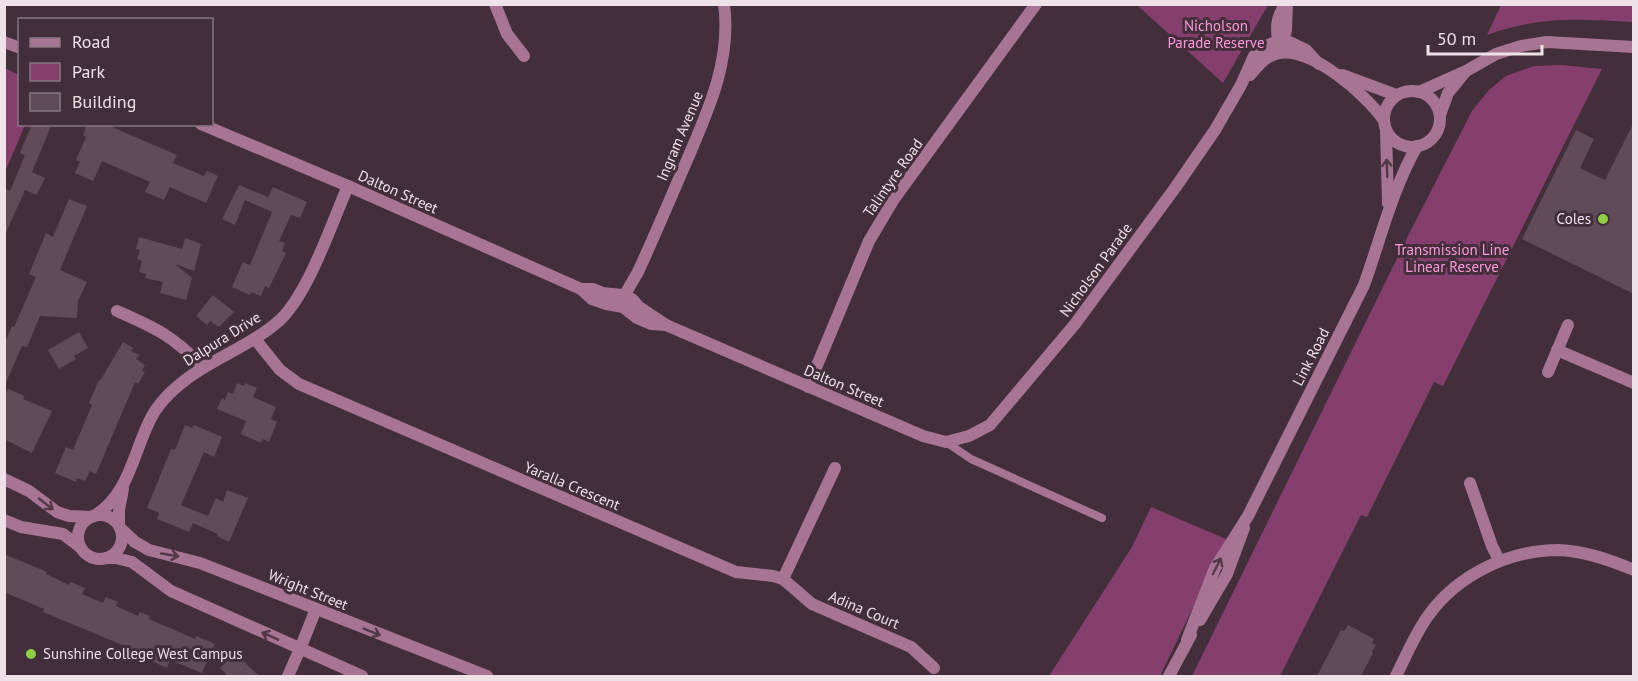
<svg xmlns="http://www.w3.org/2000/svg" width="1638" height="681" font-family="'PT Sans',sans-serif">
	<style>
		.green { fill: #843f6d }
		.building { fill: #604b58 }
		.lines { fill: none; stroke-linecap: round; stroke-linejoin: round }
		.service { stroke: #a77494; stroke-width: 8 }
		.minor { stroke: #a77494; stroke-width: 12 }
		.tertiary { stroke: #a77494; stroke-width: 12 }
		.oneway { stroke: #523948 }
		.poi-dot { fill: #8dce45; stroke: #432f3b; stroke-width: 2 }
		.labels { text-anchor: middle; stroke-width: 6; stroke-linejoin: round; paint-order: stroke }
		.park-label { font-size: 15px; fill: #fc99d9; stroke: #432f3b }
		.street-label { font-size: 15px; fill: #eee1e8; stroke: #432f3b }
		.poi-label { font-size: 15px; fill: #eee1e8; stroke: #432f3b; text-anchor: end }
	</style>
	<rect width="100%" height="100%" fill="#432f3b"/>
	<g class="green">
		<path d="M 1137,5 L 1268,5 L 1223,83 Z"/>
		<path d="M 1501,5 L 1633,5 L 1633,22 C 1579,19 1539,16 1487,35 Z"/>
		<path d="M 1562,65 L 1602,69 L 1443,386 L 1434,382 L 1367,517 L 1361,515 L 1280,676 L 1192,676 L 1410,232 L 1472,111 L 1489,90 L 1506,76 L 1534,66 Z"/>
		<path d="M 5,68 L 19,75 L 20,124 L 25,125 L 5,172 Z"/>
		<path d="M 1151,507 L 1226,539 L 1160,676 L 1049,676 L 1132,547 Z"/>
	</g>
	<g class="building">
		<path d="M 1634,122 L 1634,294 L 1522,239 L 1576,130 L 1594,139 L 1580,168 L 1605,180 Z"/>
		<path d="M 32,124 L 52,124 L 32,172 L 45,178 L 37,195 L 25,190 L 4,237 L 4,188 L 10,191 L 25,155 L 20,153 Z"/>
		<path d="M 87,124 L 105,124 L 177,155 L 173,163 L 204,176 L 207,171 L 218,176 L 206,203 L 170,187 L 164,200 L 145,192 L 150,182 L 102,161 L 93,181 L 75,173 L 80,162 L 76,160 L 86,137 L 83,135 Z"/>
		<path d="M 239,185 L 268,197 L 273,187 L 307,202 L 300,218 L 291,215 L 279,241 L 285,243 L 282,251 L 286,253 L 269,288 L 265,286 L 261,296 L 251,292 L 250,295 L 232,287 L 243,262 L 250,265 L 272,212 L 245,200 L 235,225 L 222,219 Z"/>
		<path d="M 69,199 L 87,206 L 60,270 L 87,282 L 78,301 L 77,318 L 40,316 L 27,347 L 22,346 L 4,387 L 4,344 L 12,326 L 14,327 L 36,277 L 29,274 L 46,233 L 53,237 Z"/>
		<path d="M 139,237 L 182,249 L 185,238 L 201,244 L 194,271 L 175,264 L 192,278 L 186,300 L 160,293 L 163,282 L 145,278 L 146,274 L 139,272 L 142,261 L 137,259 L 140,250 L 136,249 Z"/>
		<path d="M 213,295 L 234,312 L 219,327 L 210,321 L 207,325 L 196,316 Z"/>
		<path d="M 79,332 L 88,348 L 74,356 L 76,359 L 59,369 L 48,350 Z"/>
		<path d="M 123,342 L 133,348 L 131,351 L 139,355 L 136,359 L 145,365 L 142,371 L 145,372 L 138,384 L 135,382 L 96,474 L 90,471 L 85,481 L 77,478 L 76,482 L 55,473 L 66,447 L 73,450 L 92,405 L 89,403 L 99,380 L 100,381 Z"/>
		<path d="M 237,383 L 244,386 L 245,383 L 257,388 L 253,397 L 276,407 L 271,419 L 277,422 L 269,442 L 263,439 L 261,443 L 241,434 L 246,421 L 217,409 L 222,398 L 225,400 L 228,392 L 233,394 Z"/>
		<path d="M 8,389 L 25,396 L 23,399 L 52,411 L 32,453 L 4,439 L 4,398 Z"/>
		<path d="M 185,425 L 192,428 L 194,425 L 222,437 L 214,457 L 204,452 L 181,505 L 208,516 L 216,498 L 223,502 L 227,490 L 248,498 L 229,542 L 217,536 L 218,534 L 193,523 L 189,532 L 157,519 L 159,513 L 147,508 L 171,449 L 175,450 Z"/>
		<path d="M 4,554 L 47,572 L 46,574 L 69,585 L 71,582 L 85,588 L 82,594 L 103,603 L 106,597 L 118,602 L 116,606 L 138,616 L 140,612 L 150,616 L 149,619 L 195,639 L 196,636 L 215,644 L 202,673 L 170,660 L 167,668 L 138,655 L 139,652 L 43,612 L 44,609 L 4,592 Z"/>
		<path d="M 1348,625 L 1374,639 L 1372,643 L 1376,645 L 1372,652 L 1373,653 L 1361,676 L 1317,676 L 1341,630 L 1344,631 Z"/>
		<path d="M 235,653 L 259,676 L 228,676 L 220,668 Z"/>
	</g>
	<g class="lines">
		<path class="service" d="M 946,442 L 971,459 L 1102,518"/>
		<g class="minor">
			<path d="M 495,4 L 507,34 L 524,56"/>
			<path d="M 4,42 L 20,48"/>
			<path d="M 1279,46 C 1276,29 1275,18 1286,4"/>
			<path d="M 1282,46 L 1286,30 L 1287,4"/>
			<path d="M 1250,75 C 1258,66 1266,55 1279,53 C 1313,48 1365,94 1383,119"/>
			<path d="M 1342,75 L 1396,95"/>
			<path d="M 201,124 L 348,186 L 581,289 L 592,299 L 606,304 L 623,307 L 637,318 L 651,324 L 666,325"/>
			<path d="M 581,289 L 593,289 L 603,293 L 622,295 L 632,299 L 639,307 L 666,325 L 923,436 L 946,442 L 969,436 L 990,425 L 1075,324 L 1175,188 L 1215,130 L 1241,85 L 1254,56 L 1261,48 L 1278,41 L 1287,41 L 1306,50 L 1319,64"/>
			<path d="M 622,303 L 624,296 L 638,272 C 654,237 669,202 684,167 C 706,115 732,63 724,4"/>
			<path d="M 117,311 C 156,328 173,336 203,367"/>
			<path d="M 255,339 L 280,370 L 299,384 L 736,572 L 773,576 L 783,579 L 835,468"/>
			<path d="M 1557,350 L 1634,383"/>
			<path d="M 1548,372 L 1568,325"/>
			<path d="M 808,387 L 869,241 L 894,199 L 1036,4"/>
			<path d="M 1470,483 L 1492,546 L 1499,560"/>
			<path d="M 94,516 C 132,494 134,444 155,411 C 185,366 242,354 280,320 C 309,292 331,225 348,186"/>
			<path d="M 119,525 L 119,510 L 123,489"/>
			<path d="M 783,579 L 812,604 L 911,647 L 934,668"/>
			<path d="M 288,676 L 300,649"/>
			<path d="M 1396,676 C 1406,656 1415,634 1428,616 C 1457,575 1509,550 1559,550 C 1585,551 1610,560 1634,570"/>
		</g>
		<g class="tertiary">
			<circle cx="1412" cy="119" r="28"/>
			<path d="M 1419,92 L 1466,71 L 1496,54 L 1521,46 L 1547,42 L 1634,47"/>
			<path d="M 1440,115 L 1448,93 L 1465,72"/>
			<path d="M 1386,130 L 1388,203"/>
			<path d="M 4,479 L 29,491 L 57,512 L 69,516 L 91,517"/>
			<circle cx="100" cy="537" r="22"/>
			<path d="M 4,520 L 21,527 L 63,534 L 80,547"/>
			<path d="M 120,528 L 135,542 L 149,550 L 200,563 L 487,676"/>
			<path d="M 106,558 L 116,558 L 132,562 L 171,591 L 362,676"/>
			<path d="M 1200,620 L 1227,574 L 1244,528"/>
			<path d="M 1187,640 L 1215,568 L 1248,516 L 1364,285 C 1381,238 1392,190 1417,146"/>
			<path d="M 300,649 L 316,609"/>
			<path d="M 1169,676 L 1191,635"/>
		</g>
	</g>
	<defs><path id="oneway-shaft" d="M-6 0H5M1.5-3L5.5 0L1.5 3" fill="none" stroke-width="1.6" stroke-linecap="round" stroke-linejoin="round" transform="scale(1.5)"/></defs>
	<g class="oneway">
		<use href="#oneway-shaft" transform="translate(1387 168) rotate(-92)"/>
		<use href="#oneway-shaft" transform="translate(46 504) rotate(38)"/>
		<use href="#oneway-shaft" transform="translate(170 555) rotate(10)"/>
		<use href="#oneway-shaft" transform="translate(1217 566) rotate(-63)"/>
		<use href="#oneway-shaft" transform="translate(372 632) rotate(22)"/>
		<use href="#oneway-shaft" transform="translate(270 636) rotate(-156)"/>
	</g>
	<g class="poi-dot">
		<circle cx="1603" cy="219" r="6"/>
		<circle cx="31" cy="654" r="6"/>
	</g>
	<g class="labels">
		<g class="park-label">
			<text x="1216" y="31">Nicholson<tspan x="1216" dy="17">Parade Reserve</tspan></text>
			<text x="1452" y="255">Transmission Line<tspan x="1452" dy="17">Linear Reserve</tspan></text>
		</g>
		<g class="street-label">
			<text transform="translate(680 136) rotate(-67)" y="5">Ingram Avenue</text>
			<text transform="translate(893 178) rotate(-55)" y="5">Talintyre Road</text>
			<text transform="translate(398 192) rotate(24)" y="5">Dalton Street</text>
			<text transform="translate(1096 270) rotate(-54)" y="5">Nicholson Parade</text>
			<text transform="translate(222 339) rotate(-32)" y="5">Dalpura Drive</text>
			<text transform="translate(1311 357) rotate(-63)" y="5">Link Road</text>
			<text transform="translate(844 386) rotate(23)" y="5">Dalton Street</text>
			<text transform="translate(572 486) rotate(23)" y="5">Yaralla Crescent</text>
			<text transform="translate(308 590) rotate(22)" y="5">Wright Street</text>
			<text transform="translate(864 610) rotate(23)" y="5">Adina Court</text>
		</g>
		<g class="poi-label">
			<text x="1591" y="224">Coles</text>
			<text x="43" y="659" text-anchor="start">Sunshine College West Campus</text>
		</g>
	</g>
	<rect width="1638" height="681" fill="none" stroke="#eee1e8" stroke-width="12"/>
	<rect x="18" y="18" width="195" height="108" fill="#432f3b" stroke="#877680" stroke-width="1.5"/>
	<rect x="30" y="38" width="30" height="9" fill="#a77494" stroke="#877680" stroke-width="1.5"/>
	<text x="72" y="48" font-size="18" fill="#eee1e8">Road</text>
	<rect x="30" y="63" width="30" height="18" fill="#843f6d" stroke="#877680" stroke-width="1.5"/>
	<text x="72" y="78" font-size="18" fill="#eee1e8">Park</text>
	<rect x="30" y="93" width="30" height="18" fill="#604b58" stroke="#877680" stroke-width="1.5"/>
	<text x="72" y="108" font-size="18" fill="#eee1e8">Building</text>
	<path d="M1428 45v9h114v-9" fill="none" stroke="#eee1e8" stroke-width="3"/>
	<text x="1437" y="45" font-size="18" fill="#eee1e8" stroke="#432f3b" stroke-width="4.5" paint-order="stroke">50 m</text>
</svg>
